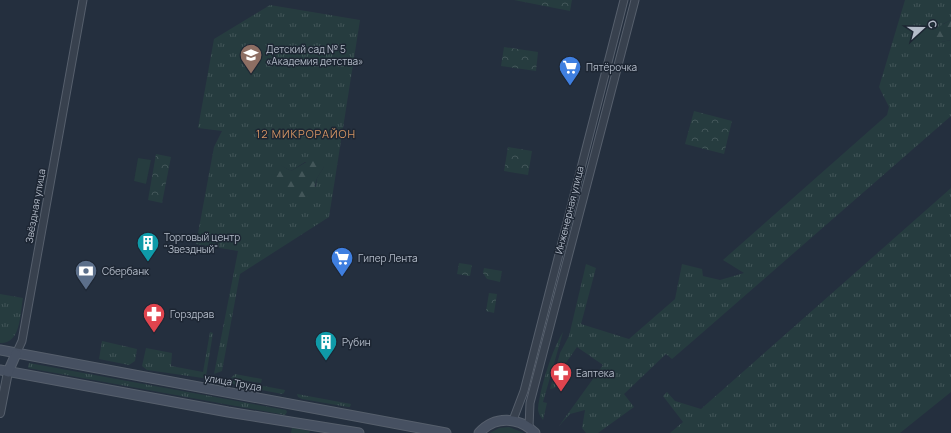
<svg xmlns="http://www.w3.org/2000/svg" width="951" height="433" font-family="Manrope,sans-serif">
	<style>
		.grass { fill: url(#grass-tufts); fill-rule: evenodd }
		.forest { fill: url(#forest-firs) }
		.park { fill: url(#park-crowns) }
		.pitch { fill: #263c3f }
		.lines { fill: none; stroke-linecap: round; stroke-linejoin: round }
		.minor-casing { stroke: #565f6c; stroke-width: 9 }
		.tertiary-casing { stroke: #565f6c; stroke-width: 10 }
		.secondary-casing { stroke: #565f6c; stroke-width: 11 }
		.minor { stroke: #38414e; stroke-width: 7 }
		.tertiary { stroke: #38414e; stroke-width: 8 }
		.secondary { stroke: #465061; stroke-width: 9 }
		.labels { text-anchor: middle; stroke-width: 3; stroke-linejoin: round; paint-order: stroke }
		.poi-label { font-size: 10px; fill: #b4bcc9; stroke: #1d2633; text-anchor: start }
		.street-label { font-size: 10px; fill: #b4bcc9; stroke: #1d2633 }
		.neighbourhood-label { font-size: 11px; letter-spacing: 1px; fill: #d59563; stroke: #1d2633 }
	</style>
	<defs>
		<pattern id="grass-tufts" width="24" height="20" patternUnits="userSpaceOnUse"><rect width="24" height="20" fill="#263c3f"/><path d="M3 7l-1-3M5 7V3M7 7l1-3M15 17l-1-3M17 17v-4M19 17l1-3" fill="none" stroke="#435659"/></pattern>
		<pattern id="forest-firs" width="22" height="20" patternUnits="userSpaceOnUse"><rect width="22" height="20" fill="#263c3f"/><path d="M5 1l3.5 6h-7zM16 11l3.5 6h-7z" fill="#435659"/></pattern>
		<pattern id="park-crowns" width="20" height="18" patternUnits="userSpaceOnUse"><rect width="20" height="18" fill="#263c3f"/><path d="M2 6a3 3 0 1 1 6 0M12 15a3 3 0 1 1 6 0" fill="none" stroke="#435659"/></pattern>
	</defs>
	<rect width="100%" height="100%" fill="#242f3e"/>
	<g class="grass">
		<path d="M 905,0 L 951,0 L 951,20 L 943,24 L 941,42 L 951,40 L 951,116 L 694,340 L 672,359 L 666,354 L 624,394 L 634,407 L 598,433 L 586,433 L 582,428 L 585,410 L 570,414 L 559,426 L 603,365 L 577,347 L 563,367 L 555,388 L 550,389 L 560,353 L 569,336 L 586,264 L 596,268 L 581,324 L 629,339 L 675,299 L 682,264 L 702,269 L 703,276 L 720,280 L 744,273 L 723,260 L 887,115 L 889,107 L 879,87 Z"/>
		<path d="M 270,5 L 360,20 L 329,217 L 240,274 L 222,371 L 214,374 L 238,251 L 196,244 L 214,147 L 222,131 L 198,128 L 214,39 ZM 305,162 L 324,167 L 317,178 L 316,187 L 280,165 L 291,171 Z"/>
		<path d="M 951,188 L 951,392 L 900,433 L 670,433 L 683,422 L 663,396 L 667,392 L 675,401 L 701,409 Z"/>
		<path d="M 0,294 L 23,298 C 20,314 21,344 0,343 Z"/>
		<path d="M 210,332 L 213,333 L 206,376 L 203,378 L 147,370 L 142,366 L 146,348 L 172,353 L 171,366 L 203,372 Z"/>
		<path d="M 563,332 L 543,402 L 547,403 L 543,420 C 541,417 538,413 538,409 C 540,388 552,350 563,332 Z"/>
		<path d="M 102,341 L 137,349 L 135,361 L 129,365 L 99,359 Z"/>
		<path d="M 29,363 L 286,410 L 287,412 L 285,415 L 28,368 Z"/>
		<path d="M 235,374 L 262,379 L 261,383 L 231,378 Z"/>
		<path d="M 231,380 L 285,390 L 284,393 L 282,394 L 236,385 L 231,383 Z"/>
		<path d="M 297,394 L 351,404 L 350,407 L 348,407 L 302,399 L 298,397 Z"/>
		<path d="M 509,427 L 524,433 L 490,433 L 499,428 Z"/>
		<path d="M 292,428 L 310,431 L 309,433 L 291,433 Z"/>
	</g>
	<g class="forest">
		<path d="M 951,20 L 951,40 L 941,42 L 922,36 Z"/>
		<path d="M 310,160 L 319,162 L 324,167 L 317,178 L 312,195 L 298,201 L 288,200 L 276,177 L 275,167 L 280,165 L 291,171 Z"/>
	</g>
	<g class="park">
		<path d="M 514,0 L 572,0 L 570,11 Z"/>
		<path d="M 504,47 L 538,52 L 536,71 L 501,66 Z"/>
		<path d="M 694,111 L 732,121 L 724,154 L 685,144 Z"/>
		<path d="M 508,147 L 532,151 L 528,175 L 504,171 Z"/>
		<path d="M 156,154 L 171,157 L 162,203 L 148,200 Z"/>
		<path d="M 459,263 L 472,265 L 470,276 L 457,274 Z"/>
		<path d="M 484,268 L 502,271 L 500,282 L 487,279 L 483,273 Z"/>
		<path d="M 489,293 L 497,294 L 494,313 L 486,311 Z"/>
	</g>
	<path class="pitch" d="M 138,158 L 151,160 L 146,184 L 134,181 Z"/>
	<g class="lines">
		<g class="minor-casing">
			<g id="minor">
				<path d="M 16,354 L 22,341 L 83,0"/>
				<path d="M 513,420 L 524,391 L 624,0"/>
				<path d="M 529,427 L 530,403 L 635,0"/>
			</g>
		</g>
		<g class="tertiary-casing">
			<path id="tertiary" d="M 0,413 L 8,372"/>
		</g>
		<g class="secondary-casing">
			<g id="secondary">
				<path d="M 0,350 L 446,433"/>
				<path d="M 0,370 L 228,412 L 359,433"/>
				<path d="M 8,372 L 16,354"/>
				<path d="M 479,433 C 495,415 519,417 535,433"/>
			</g>
		</g>
		<use href="#minor" class="minor"/>
		<use href="#tertiary" class="tertiary"/>
		<use href="#secondary" class="secondary"/>
	</g>
	<defs>
		<g id="school-pin" transform="scale(1.15)"><path d="M0 17L-7.5 6A9.5 9.5 0 1 1 7.5 6Z" fill="#8d6e63" stroke="#1d2633"/><path d="M0-5L7-2L0 1L-7-2ZM-4 1L0 2.5L4 1V4Q0 6-4 4Z" fill="#fff"/></g>
		<g id="supermarket-pin" transform="scale(1.15)"><path d="M0 17L-7.5 6A9.5 9.5 0 1 1 7.5 6Z" fill="#3f7fe0" stroke="#1d2633"/><path d="M-6-5.5h2.5l.6 2H6L4.5 2H-2.5L-4.4-4H-6ZM-1.5 3.2a1.3 1.3 0 1 0 .1 0ZM3 3.2a1.3 1.3 0 1 0 .1 0Z" fill="#fff"/></g>
		<g id="building-pin" transform="scale(1.15)"><path d="M0 17L-7.5 6A9.5 9.5 0 1 1 7.5 6Z" fill="#0f9aa8" stroke="#1d2633"/><path d="M-4-6H4V6H1V3H-1V6H-4ZM-2.5-4.3h1.7v1.8h-1.7ZM.8-4.3h1.7v1.8H.8ZM-2.5-1h1.7V.8h-1.7ZM.8-1h1.7V.8H.8Z" fill="#fff"/></g>
		<g id="bank-pin" transform="scale(1.15)"><path d="M0 17L-7.5 6A9.5 9.5 0 1 1 7.5 6Z" fill="#5c6f8a" stroke="#1d2633"/><path d="M-6-4H6V4H-6ZM0-2.3a2.3 2.3 0 1 0 0 4.6a2.3 2.3 0 1 0 0-4.6Z" fill="#fff"/></g>
		<g id="pharmacy-pin" transform="scale(1.15)"><path d="M0 17L-7.5 6A9.5 9.5 0 1 1 7.5 6Z" fill="#e0444e" stroke="#1d2633"/><path d="M-2-6h4v4h4v4h-4v4h-4v-4h-4v-4h4Z" fill="#fff"/></g>
	</defs>
	<g fill-rule="evenodd">
		<use href="#school-pin" x="251" y="55"/>
		<use href="#supermarket-pin" x="570" y="67"/>
		<use href="#building-pin" x="148" y="243"/>
		<use href="#supermarket-pin" x="342" y="258"/>
		<use href="#bank-pin" x="86" y="271"/>
		<use href="#pharmacy-pin" x="154" y="314"/>
		<use href="#building-pin" x="326" y="342"/>
		<use href="#pharmacy-pin" x="561" y="373"/>
	</g>
	<g class="labels">
		<g class="poi-label">
			<text x="266" y="53">Детский сад № 5<tspan x="266" dy="12">«Академия детства»</tspan></text>
			<text x="586" y="71">Пятёрочка</text>
			<text x="164" y="241">Торговый центр<tspan x="164" dy="12">"Звездный"</tspan></text>
			<text x="358" y="262">Гипер Лента</text>
			<text x="102" y="275">Сбербанк</text>
			<text x="170" y="318">Горздрав</text>
			<text x="342" y="346">Рубин</text>
			<text x="576" y="377">Еаптека</text>
		</g>
		<g class="street-label">
			<text transform="translate(35 206) rotate(-80)" y="4">Звёздная улица</text>
			<text transform="translate(569 210) rotate(-76)" y="4">Инженерная улица</text>
			<text transform="translate(233 382) rotate(10)" y="4">улица Труда</text>
		</g>
		<g class="neighbourhood-label">
			<text x="306" y="138">12 МИКРОРАЙОН</text>
		</g>
	</g>
	<g transform="translate(923 28) rotate(69)" stroke="#1d2633" stroke-width="3" paint-order="stroke">
	<path d="M0-3L7 15L0 10L-7 15Z" fill="#b4bcc9"/>
	<text y="-6" font-size="11" font-weight="bold" text-anchor="middle" fill="#b4bcc9">С</text>
	</g>
</svg>
